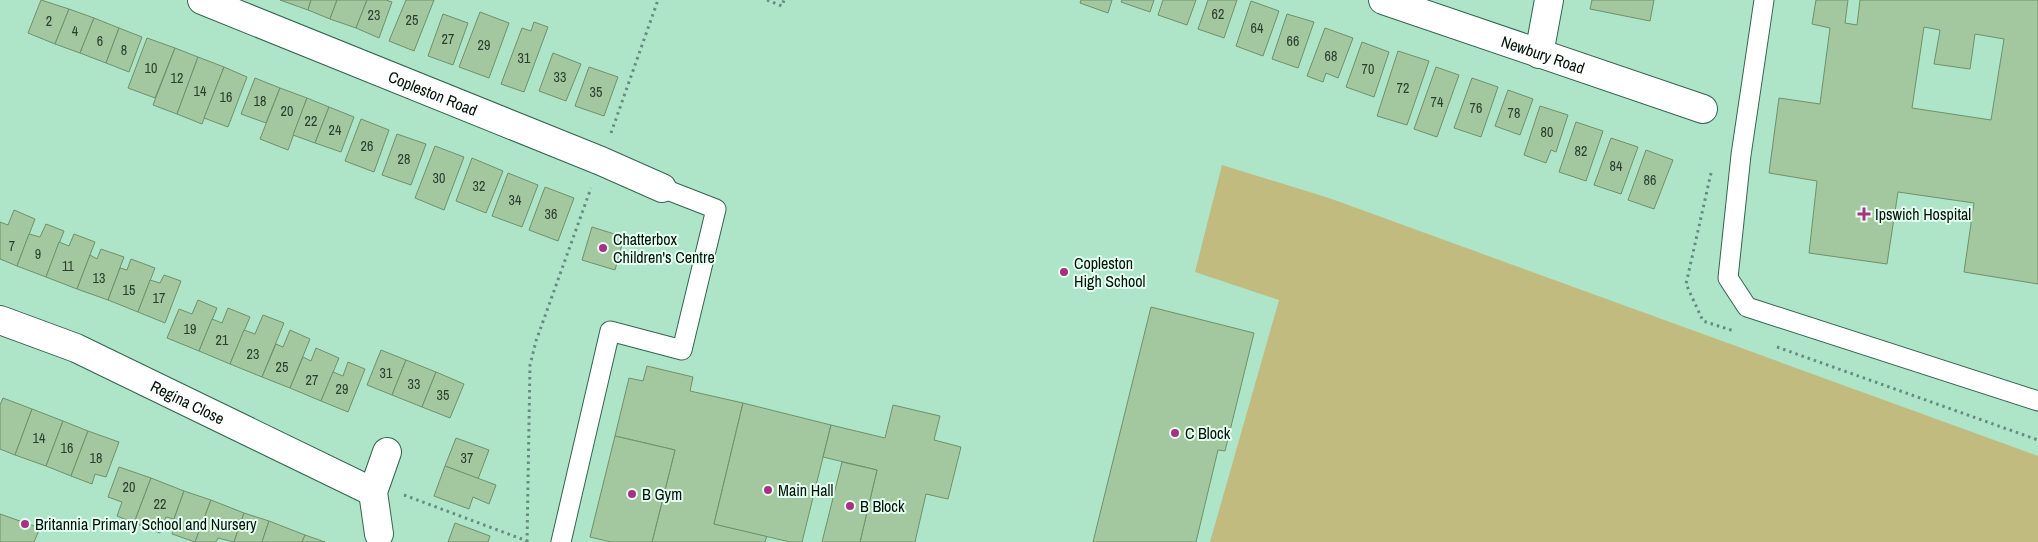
<svg xmlns="http://www.w3.org/2000/svg" width="2038" height="542" font-family="'Archivo Narrow',sans-serif">
	<style>
		.green { fill: #c2bb80 }
		.building { fill: #a3c79f; stroke: #6e916a; fill-rule: evenodd }
		.lines { fill: none; stroke-linecap: round; stroke-linejoin: round }
		.service-casing { stroke: #32654e; stroke-width: 21 }
		.minor-casing { stroke: #32654e; stroke-width: 30 }
		.path { stroke: #668d79; stroke-width: 3; stroke-dasharray: 2.5 4; stroke-linecap: butt }
		.service { stroke: #fff; stroke-width: 19 }
		.minor { stroke: #fff; stroke-width: 28 }
		.poi-dot { fill: #a93085; stroke: #e4fff0; stroke-width: 2 }
		.labels { text-anchor: middle; stroke-width: 4; stroke-linejoin: round; paint-order: stroke }
		.number-label { font-size: 14px; fill: #2a3f2e }
		.street-label { font-size: 16px; fill: #011209; stroke: #e4fff0 }
		.poi-label { font-size: 16px; fill: #011209; stroke: #e4fff0; text-anchor: start }
	</style>
	<rect width="100%" height="100%" fill="#aee5c8"/>
	<path class="green" d="M 1222,165 L 1329,198 L 2038,456 L 2038,542 L 1210,542 L 1279,300 L 1195,272 Z"/>
	<g class="building">
		<path d="M 41,0 L 69,9 L 55,44 L 28,33 Z"/>
		<path d="M 280,0 L 311,0 L 308,10 Z"/>
		<path d="M 311,0 L 337,0 L 330,19 L 308,10 Z"/>
		<path d="M 337,0 L 367,0 L 356,28 L 330,19 Z"/>
		<path d="M 367,0 L 386,0 L 392,2 L 379,38 L 356,28 Z"/>
		<path d="M 406,0 L 434,0 L 414,51 L 389,41 Z"/>
		<path d="M 1081,0 L 1112,0 L 1108,13 L 1080,3 Z"/>
		<path d="M 1122,0 L 1154,0 L 1150,12 L 1121,2 Z"/>
		<path d="M 1163,0 L 1196,0 L 1187,25 L 1158,15 Z"/>
		<path d="M 1208,0 L 1237,0 L 1224,38 L 1198,29 Z"/>
		<path d="M 1592,0 L 1654,0 L 1650,21 L 1590,9 Z"/>
		<path d="M 1816,0 L 1848,0 L 1845,23 L 1857,25 L 1860,0 L 2038,0 L 2038,284 L 1964,272 L 1974,203 L 1898,192 L 1887,264 L 1809,253 L 1817,181 L 1769,173 L 1779,98 L 1820,104 L 1830,28 L 1812,24 ZM 1924,27 L 1940,30 L 1934,64 L 1970,69 L 1975,34 L 2004,39 L 1991,120 L 1912,108 Z"/>
		<path d="M 1251,1 L 1279,11 L 1263,56 L 1236,46 Z"/>
		<path d="M 69,9 L 94,18 L 80,53 L 55,44 Z"/>
		<path d="M 480,12 L 509,23 L 489,78 L 459,67 Z"/>
		<path d="M 443,14 L 468,23 L 453,65 L 428,56 Z"/>
		<path d="M 1287,14 L 1314,22 L 1298,68 L 1272,59 Z"/>
		<path d="M 94,18 L 119,28 L 106,63 L 80,53 Z"/>
		<path d="M 534,22 L 548,27 L 524,92 L 501,84 L 522,28 L 531,31 Z"/>
		<path d="M 119,28 L 142,37 L 129,72 L 106,63 Z"/>
		<path d="M 1325,28 L 1353,38 L 1338,78 L 1326,73 L 1323,82 L 1307,76 Z"/>
		<path d="M 147,38 L 175,48 L 155,98 L 128,88 Z"/>
		<path d="M 1362,42 L 1389,52 L 1374,97 L 1346,87 Z"/>
		<path d="M 175,48 L 198,57 L 177,114 L 153,105 Z"/>
		<path d="M 1398,51 L 1429,61 L 1407,125 L 1377,116 Z"/>
		<path d="M 553,53 L 581,64 L 566,101 L 539,91 Z"/>
		<path d="M 198,57 L 224,67 L 202,124 L 177,114 Z"/>
		<path d="M 224,67 L 247,77 L 228,127 L 204,118 Z"/>
		<path d="M 589,67 L 618,77 L 604,116 L 575,106 Z"/>
		<path d="M 1436,67 L 1459,75 L 1437,137 L 1414,129 Z"/>
		<path d="M 255,78 L 280,88 L 266,123 L 241,114 Z"/>
		<path d="M 1472,78 L 1498,87 L 1481,137 L 1454,128 Z"/>
		<path d="M 280,88 L 307,98 L 288,150 L 260,139 Z"/>
		<path d="M 1508,90 L 1533,99 L 1520,135 L 1495,126 Z"/>
		<path d="M 307,98 L 329,107 L 315,143 L 293,135 Z"/>
		<path d="M 1540,106 L 1568,115 L 1556,152 L 1551,150 L 1546,163 L 1524,155 Z"/>
		<path d="M 329,107 L 354,117 L 341,152 L 315,143 Z"/>
		<path d="M 361,119 L 389,130 L 374,172 L 345,161 Z"/>
		<path d="M 1576,122 L 1603,131 L 1586,181 L 1559,172 Z"/>
		<path d="M 397,134 L 426,144 L 411,185 L 382,175 Z"/>
		<path d="M 1611,138 L 1638,147 L 1621,194 L 1594,185 Z"/>
		<path d="M 435,146 L 464,157 L 444,210 L 415,198 Z"/>
		<path d="M 1646,150 L 1673,160 L 1654,209 L 1628,200 Z"/>
		<path d="M 472,158 L 503,171 L 486,213 L 456,201 Z"/>
		<path d="M 508,173 L 538,185 L 522,227 L 492,216 Z"/>
		<path d="M 545,187 L 574,198 L 558,241 L 529,230 Z"/>
		<path d="M 14,210 L 35,219 L 17,266 L 0,259 L 0,222 L 8,225 Z"/>
		<path d="M 46,224 L 64,231 L 46,277 L 17,266 L 29,234 L 40,237 Z"/>
		<path d="M 592,227 L 624,237 L 615,270 L 582,260 Z"/>
		<path d="M 74,234 L 95,242 L 77,289 L 46,277 L 59,242 L 69,246 Z"/>
		<path d="M 101,249 L 124,257 L 108,300 L 77,289 L 90,255 L 97,259 Z"/>
		<path d="M 131,259 L 155,268 L 138,312 L 108,300 L 120,268 L 127,270 Z"/>
		<path d="M 164,275 L 181,281 L 165,323 L 138,312 L 150,280 L 160,283 Z"/>
		<path d="M 198,300 L 217,308 L 199,351 L 167,338 L 179,309 L 192,314 Z"/>
		<path d="M 1151,307 L 1254,333 L 1225,451 L 1218,450 L 1196,542 L 1093,542 Z"/>
		<path d="M 228,308 L 250,317 L 230,364 L 199,351 L 212,319 L 222,323 Z"/>
		<path d="M 263,315 L 284,323 L 262,377 L 230,364 L 244,330 L 255,334 Z"/>
		<path d="M 290,330 L 310,339 L 290,388 L 262,377 L 276,344 L 283,347 Z"/>
		<path d="M 316,348 L 339,358 L 321,401 L 290,388 L 303,357 L 311,361 Z"/>
		<path d="M 381,350 L 406,360 L 392,395 L 367,385 Z"/>
		<path d="M 406,360 L 436,372 L 422,407 L 392,395 Z"/>
		<path d="M 348,362 L 365,369 L 348,412 L 321,401 L 333,372 L 343,376 Z"/>
		<path d="M 647,366 L 693,377 L 690,391 L 743,403 L 714,524 L 767,536 L 765,542 L 652,542 L 675,450 L 615,436 L 629,378 L 643,381 Z"/>
		<path d="M 436,372 L 464,384 L 450,418 L 422,407 Z"/>
		<path d="M 3,398 L 32,409 L 15,455 L 0,449 L 0,405 Z"/>
		<path d="M 743,403 L 831,425 L 802,542 L 790,542 L 714,524 Z"/>
		<path d="M 893,405 L 940,416 L 934,440 L 961,447 L 948,499 L 926,494 L 915,542 L 860,542 L 877,470 L 823,457 L 831,425 L 885,438 Z"/>
		<path d="M 32,409 L 63,421 L 46,466 L 15,455 Z"/>
		<path d="M 63,421 L 88,431 L 71,476 L 46,466 Z"/>
		<path d="M 88,431 L 119,442 L 106,477 L 95,474 L 92,484 L 71,476 Z"/>
		<path d="M 615,436 L 675,450 L 652,542 L 611,542 L 590,537 Z"/>
		<path d="M 456,438 L 489,450 L 478,479 L 445,466 Z"/>
		<path d="M 842,462 L 877,470 L 860,542 L 822,542 Z"/>
		<path d="M 445,466 L 496,485 L 489,504 L 473,497 L 469,509 L 434,496 Z"/>
		<path d="M 119,467 L 151,478 L 134,523 L 117,516 L 122,502 L 108,497 Z"/>
		<path d="M 151,478 L 184,491 L 174,519 L 166,517 L 160,533 L 134,523 Z"/>
		<path d="M 184,491 L 211,500 L 195,542 L 172,534 L 177,520 L 174,519 Z"/>
		<path d="M 211,500 L 244,513 L 234,542 L 218,538 L 216,542 L 195,542 Z"/>
		<path d="M 244,513 L 269,521 L 262,542 L 234,542 Z"/>
		<path d="M 0,514 L 40,528 L 34,542 L 0,542 Z"/>
		<path d="M 269,521 L 305,535 L 302,542 L 262,542 Z"/>
		<path d="M 455,523 L 490,536 L 488,542 L 448,542 Z"/>
		<path d="M 305,535 L 325,542 L 302,542 Z"/>
	</g>
	<g class="lines">
		<g class="service-casing">
			<g id="service">
				<path d="M 1764,0 L 1741,155 L 1728,278 L 1747,307 L 2038,401"/>
				<path d="M 561,542 L 610,331 L 682,350 L 716,209 L 662,188"/>
			</g>
		</g>
		<g class="minor-casing">
			<g id="minor">
				<path id="s1" d="M 202,0 L 601,161 L 662,188"/>
				<path id="s2" d="M 1383,0 L 1703,109"/>
				<path d="M 1539,54 L 1549,0"/>
				<path id="s3" d="M 0,320 L 76,348 L 373,492"/>
				<path d="M 379,534 L 373,492 L 387,452"/>
			</g>
		</g>
		<g class="path">
			<path d="M 767,0 L 782,6 L 784,0"/>
			<path d="M 611,133 L 658,0"/>
			<path d="M 1711,173 L 1686,284 L 1703,321 L 1734,331"/>
			<path d="M 1777,347 L 2038,440"/>
			<path d="M 404,495 L 527,541"/>
			<path d="M 527,542 L 530,365 L 536,341 L 591,188"/>
		</g>
		<use href="#service" class="service"/>
		<use href="#minor" class="minor"/>
	</g>
	<g class="poi-dot">
		<path d="M1861.5 206.5h5v5h5v5h-5v5h-5v-5h-5v-5h5z"/>
		<circle cx="603" cy="248" r="5"/>
		<circle cx="1064" cy="272" r="5"/>
		<circle cx="1175" cy="433" r="5"/>
		<circle cx="768" cy="490" r="5"/>
		<circle cx="632" cy="494" r="5"/>
		<circle cx="850" cy="506" r="5"/>
		<circle cx="25" cy="524" r="5"/>
	</g>
	<g class="labels">
		<g class="number-label">
			<text x="1218" y="19">62</text>
			<text x="374" y="20">23</text>
			<text x="412" y="25">25</text>
			<text x="49" y="26">2</text>
			<text x="1257" y="33">64</text>
			<text x="75" y="36">4</text>
			<text x="448" y="44">27</text>
			<text x="100" y="46">6</text>
			<text x="1293" y="46">66</text>
			<text x="484" y="50">29</text>
			<text x="124" y="55">8</text>
			<text x="1331" y="61">68</text>
			<text x="524" y="63">31</text>
			<text x="151" y="73">10</text>
			<text x="1368" y="74">70</text>
			<text x="560" y="82">33</text>
			<text x="177" y="83">12</text>
			<text x="1403" y="93">72</text>
			<text x="200" y="96">14</text>
			<text x="596" y="97">35</text>
			<text x="226" y="102">16</text>
			<text x="260" y="106">18</text>
			<text x="1437" y="107">74</text>
			<text x="1476" y="113">76</text>
			<text x="287" y="116">20</text>
			<text x="1514" y="118">78</text>
			<text x="311" y="126">22</text>
			<text x="335" y="135">24</text>
			<text x="1547" y="137">80</text>
			<text x="367" y="151">26</text>
			<text x="1581" y="156">82</text>
			<text x="404" y="164">28</text>
			<text x="1616" y="171">84</text>
			<text x="439" y="183">30</text>
			<text x="1650" y="185">86</text>
			<text x="479" y="191">32</text>
			<text x="515" y="205">34</text>
			<text x="551" y="219">36</text>
			<text x="12" y="251">7</text>
			<text x="38" y="259">9</text>
			<text x="68" y="271">11</text>
			<text x="99" y="283">13</text>
			<text x="129" y="295">15</text>
			<text x="159" y="303">17</text>
			<text x="190" y="334">19</text>
			<text x="222" y="345">21</text>
			<text x="253" y="359">23</text>
			<text x="282" y="372">25</text>
			<text x="386" y="378">31</text>
			<text x="312" y="385">27</text>
			<text x="414" y="389">33</text>
			<text x="342" y="394">29</text>
			<text x="443" y="400">35</text>
			<text x="39" y="443">14</text>
			<text x="67" y="453">16</text>
			<text x="96" y="463">18</text>
			<text x="467" y="463">37</text>
			<text x="129" y="492">20</text>
			<text x="160" y="509">22</text>
		</g>
		<g class="street-label">
			<text dy="6" stroke="none"><textPath href="#s2" startOffset="169">Newbury Road</textPath></text>
			<text dy="6" stroke="none"><textPath href="#s1" startOffset="249">Copleston Road</textPath></text>
			<text dy="6" stroke="none"><textPath href="#s3" startOffset="205">Regina Close</textPath></text>
		</g>
		<g class="poi-label">
			<text x="1875" y="220">Ipswich Hospital</text>
			<text x="613" y="245">Chatterbox<tspan x="613" dy="18">Children's Centre</tspan></text>
			<text x="1074" y="269">Copleston<tspan x="1074" dy="18">High School</tspan></text>
			<text x="1185" y="439">C Block</text>
			<text x="778" y="496">Main Hall</text>
			<text x="642" y="500">B Gym</text>
			<text x="860" y="512">B Block</text>
			<text x="35" y="530">Britannia Primary School and Nursery</text>
		</g>
	</g>
</svg>
